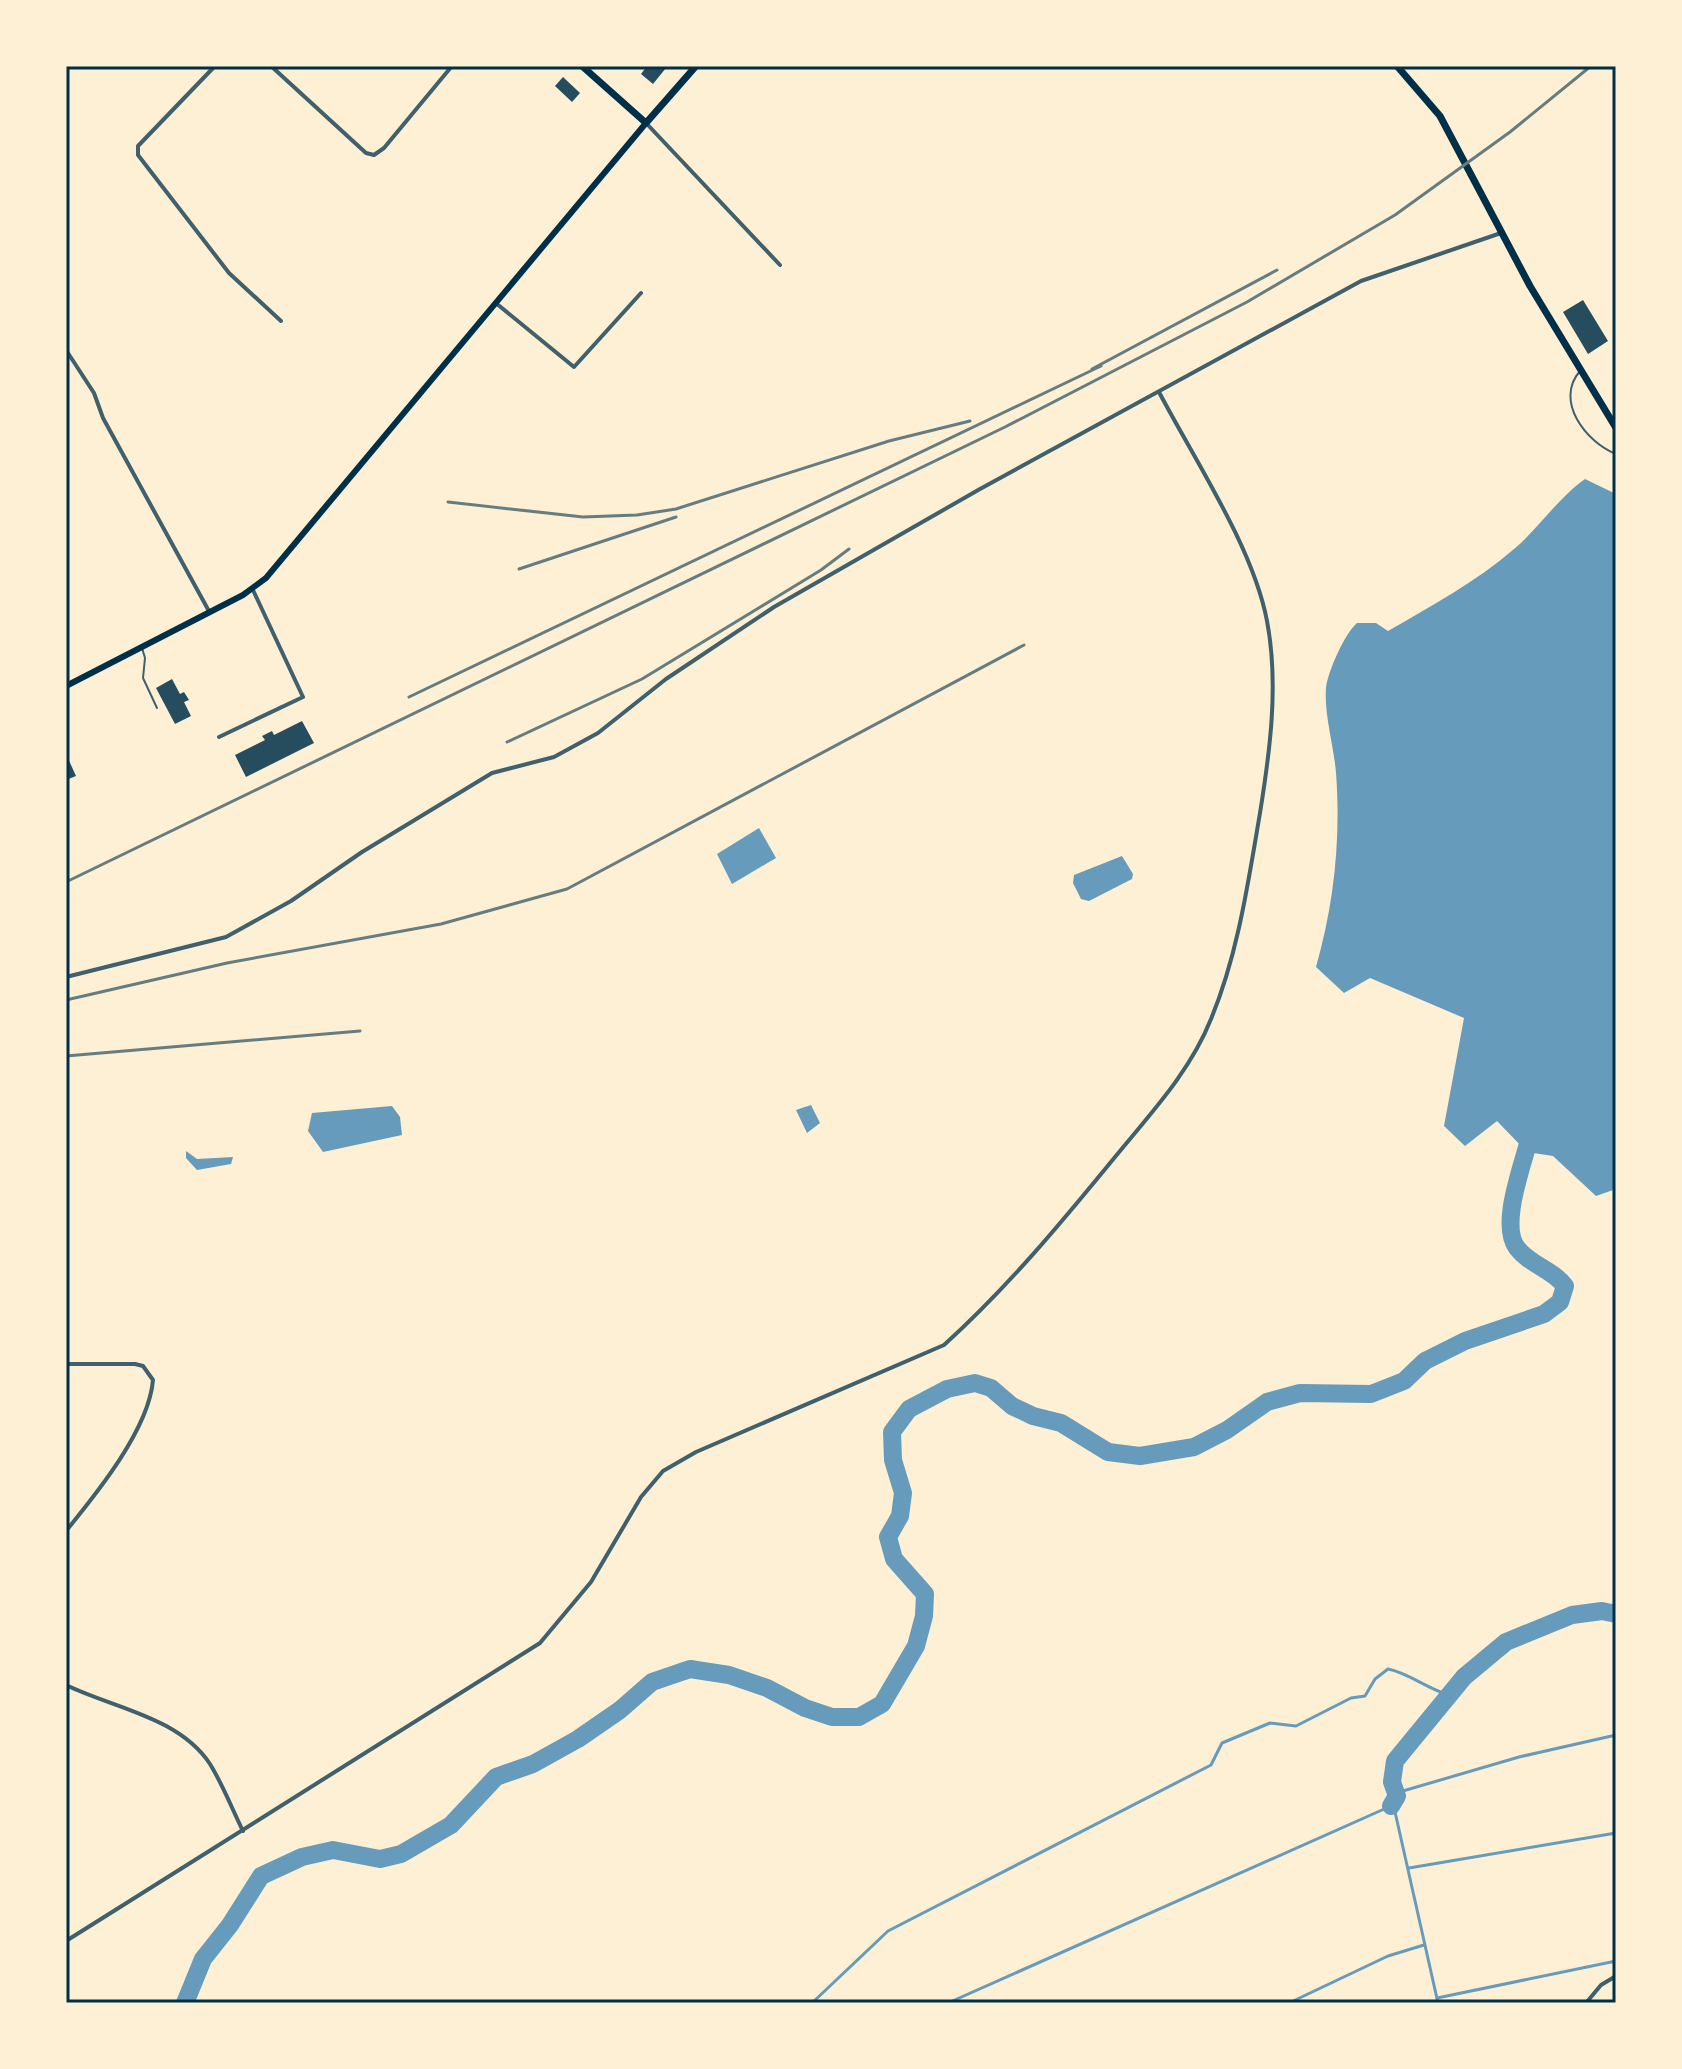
<svg xmlns="http://www.w3.org/2000/svg" width="1682" height="2069" font-family="'Alegreya Sans',sans-serif">
	<style>
		.water { fill: #669bbc }
		.lines { fill: none; stroke-linecap: round; stroke-linejoin: round }
		.stream { stroke: #669bbc; stroke-width: 3 }
		.river { stroke: #669bbc; stroke-width: 18 }
		.building { fill: #264d5e }
		.service { stroke: #3f606c; stroke-width: 2 }
		.minor { stroke: #3f606c; stroke-width: 4 }
		.secondary { stroke: #003049; stroke-width: 6 }
		.trunk { stroke: #003049; stroke-width: 7 }
		.rail { stroke: #657d81; stroke-width: 3 }
		.neatline { fill: none; stroke: #003049; stroke-width: 3 }
	</style>
	<rect width="100%" height="100%" fill="#fdf0d5"/>
	<g class="water">
		<path d="M 1585,479 L 1616,494 L 1616,1189 L 1596,1196 L 1553,1156 L 1527,1152 L 1497,1121 L 1465,1146 L 1444,1126 L 1464,1018 L 1370,978 L 1344,993 L 1316,967 C 1334,904 1341,839 1336,773 C 1334,746 1324,715 1326,688 C 1328,671 1345,633 1357,623 L 1376,623 L 1388,631 C 1431,606 1476,582 1514,549 C 1540,527 1556,500 1585,479 Z"/>
		<path d="M 759,828 L 776,858 L 732,884 L 717,854 Z"/>
		<path d="M 1122,856 L 1133,874 L 1132,879 L 1089,901 L 1081,899 L 1073,883 L 1074,875 Z"/>
		<path d="M 811,1105 L 820,1123 L 807,1133 L 796,1110 Z"/>
		<path d="M 392,1106 L 400,1117 L 402,1135 L 323,1152 L 308,1131 L 312,1113 Z"/>
		<path d="M 186,1151 L 197,1159 L 233,1157 L 231,1164 L 197,1170 L 186,1158 Z"/>
	</g>
	<g class="lines">
		<g class="stream">
			<path d="M 1396,1793 L 1519,1757 L 1616,1735"/>
			<path d="M 1393,1803 L 1438,2003"/>
			<path d="M 1409,1868 L 1616,1833"/>
			<path d="M 1437,1998 L 1616,1961"/>
			<path d="M 812,2003 L 888,1931 L 1211,1765 L 1222,1743 L 1270,1723 L 1296,1726 L 1351,1698 L 1365,1696 L 1375,1679 L 1388,1669 C 1409,1673 1427,1689 1449,1695"/>
			<path d="M 948,2003 L 1391,1806"/>
			<path d="M 1289,2003 L 1388,1956 L 1424,1945"/>
		</g>
		<g class="river">
			<path d="M 1391,1806 L 1397,1796 L 1392,1782 L 1395,1761 L 1464,1677 L 1506,1642 L 1572,1615 L 1602,1611 L 1616,1614"/>
			<path d="M 185,2003 L 203,1959 L 230,1925 L 261,1876 L 302,1857 L 333,1850 L 380,1859 L 401,1854 L 451,1825 L 496,1777 L 533,1764 L 578,1739 L 620,1710 L 652,1682 L 690,1669 L 729,1675 L 767,1688 L 805,1708 L 832,1717 L 859,1717 L 882,1704 L 916,1646 L 924,1616 L 925,1594 L 894,1559 L 888,1537 L 900,1516 L 903,1493 L 893,1460 L 892,1432 L 909,1409 L 947,1389 L 975,1383 L 991,1388 L 1012,1406 L 1033,1416 L 1061,1423 L 1108,1452 L 1140,1456 L 1194,1447 L 1227,1430 L 1267,1402 L 1300,1393 L 1371,1394 L 1404,1381 L 1425,1361 L 1465,1341 L 1544,1314 L 1560,1302 L 1565,1286 C 1552,1269 1530,1265 1517,1248 C 1498,1223 1526,1158 1532,1128"/>
		</g>
	</g>
	<g class="building">
		<path d="M 647,66 L 666,68 L 653,84 L 641,74 Z"/>
		<path d="M 563,77 L 580,93 L 572,102 L 555,86 Z"/>
		<path d="M 1583,300 L 1608,341 L 1588,354 L 1563,312 Z"/>
		<path d="M 172,679 L 180,694 L 184,692 L 189,700 L 184,702 L 191,716 L 175,724 L 156,688 Z"/>
		<path d="M 302,721 L 314,743 L 246,777 L 235,755 L 265,740 L 262,736 L 272,731 L 274,735 Z"/>
		<path d="M 66,754 L 76,776 L 66,780 Z"/>
	</g>
	<g class="lines">
		<g class="service">
			<path d="M 1580,371 C 1554,401 1586,442 1616,454"/>
			<path d="M 142,648 L 145,658 L 143,678 L 157,708"/>
		</g>
		<g class="minor">
			<path d="M 215,66 L 138,146 L 138,155 L 229,273 L 281,321"/>
			<path d="M 271,66 L 366,153 L 374,155 L 384,148 L 452,66"/>
			<path d="M 646,123 L 780,265"/>
			<path d="M 497,304 L 574,367 L 641,293"/>
			<path d="M 66,350 L 94,393 L 103,418 L 210,613"/>
			<path d="M 219,737 L 303,697 L 253,590"/>
			<path d="M 66,977 L 226,937 L 291,901 L 362,852 L 492,773 L 554,757 L 598,733 L 666,679 L 774,607 L 980,489 L 1361,281 L 1501,233"/>
			<path d="M 66,1364 L 135,1364 L 143,1366 L 153,1380 C 149,1429 97,1493 66,1531"/>
			<path d="M 66,1685 C 113,1708 179,1717 210,1764 C 223,1785 232,1809 243,1831"/>
			<path d="M 66,1941 L 540,1643 L 591,1582 L 641,1497 L 663,1471 L 696,1452 L 944,1345 C 1007,1288 1061,1223 1115,1157 C 1150,1114 1190,1072 1211,1019 C 1238,954 1248,883 1260,813 C 1270,751 1279,684 1267,621 C 1253,547 1194,459 1159,392"/>
			<path d="M 1586,2003 L 1601,1985 L 1616,1976"/>
		</g>
		<path class="secondary" d="M 66,686 L 243,595 L 266,578 L 646,123"/>
		<g class="trunk">
			<path d="M 582,66 L 646,123 L 696,66"/>
			<path d="M 1397,66 L 1440,116 L 1530,286 L 1616,428"/>
		</g>
		<g class="rail">
			<path d="M 1092,369 L 1277,270"/>
			<path d="M 448,502 L 583,517 L 637,515 L 676,509 L 889,441 L 970,421"/>
			<path d="M 519,569 L 676,517"/>
			<path d="M 409,697 L 1101,366"/>
			<path d="M 507,742 L 642,679 L 821,570 L 849,549"/>
			<path d="M 66,882 L 1005,427 L 1247,302 L 1395,215 L 1510,132 L 1591,66"/>
			<path d="M 66,1000 L 227,963 L 441,924 L 567,889 L 1024,645"/>
			<path d="M 66,1056 L 360,1031"/>
		</g>
	</g>
	<rect width="1682" height="2069" fill="none" stroke="#fdf0d5" stroke-width="136"/>
	<rect x="68" y="68" width="1546" height="1933" class="neatline"/>
</svg>
